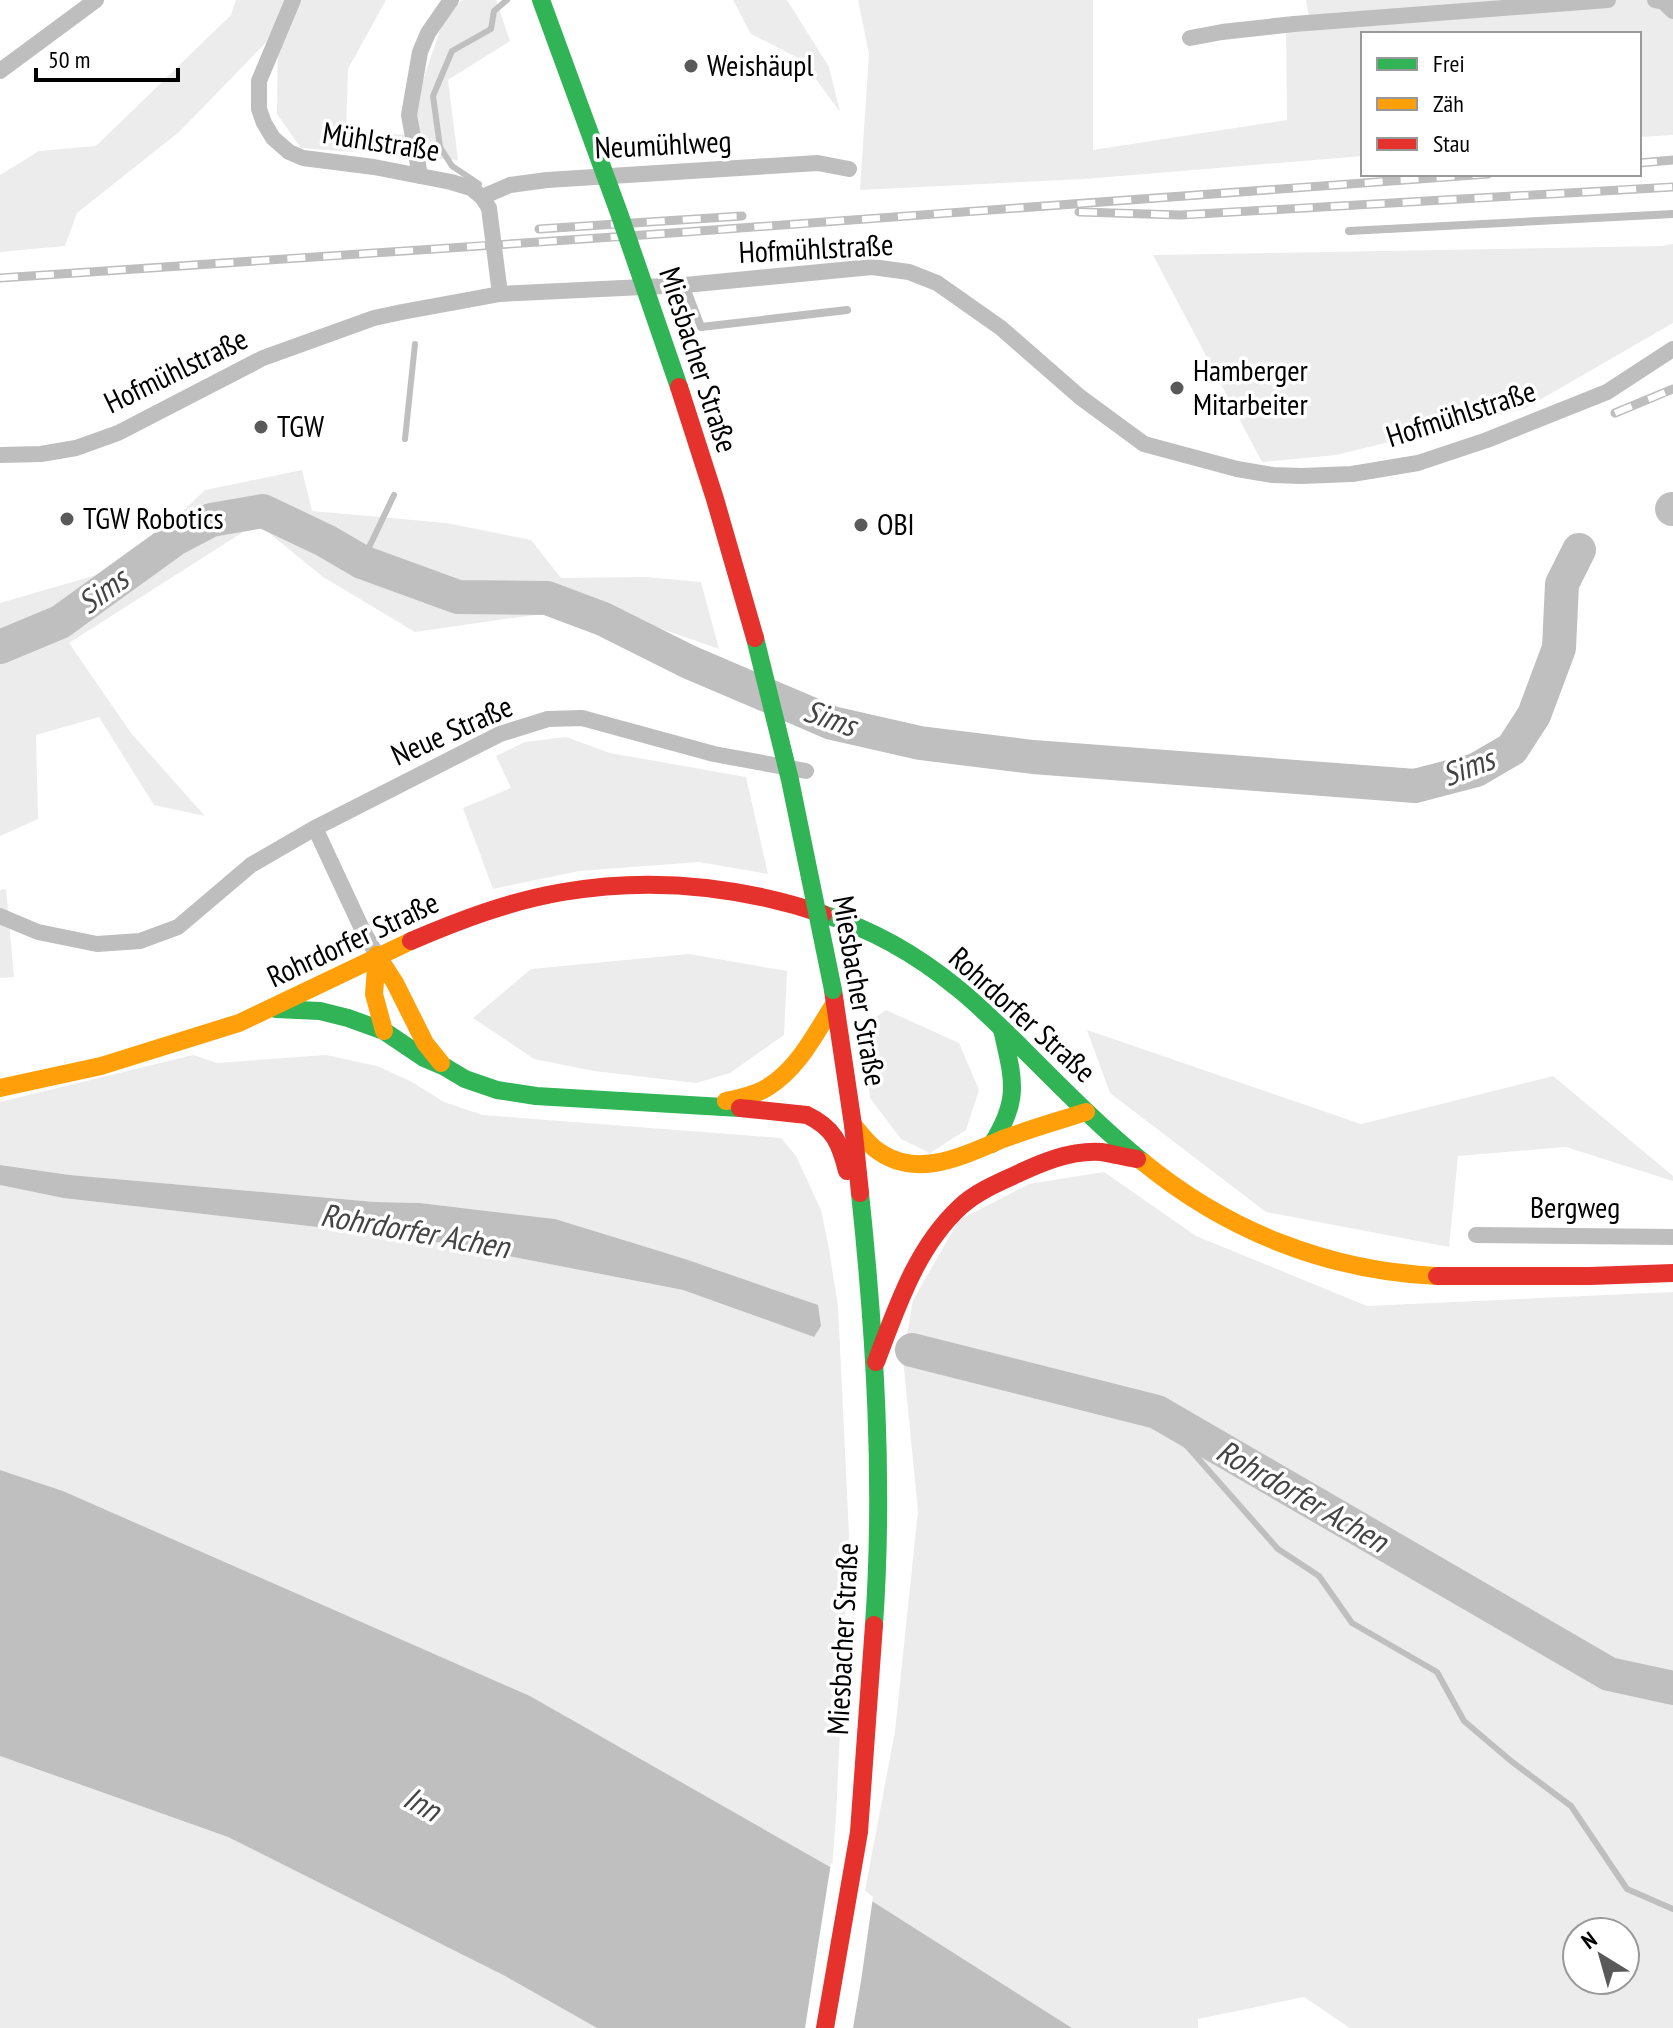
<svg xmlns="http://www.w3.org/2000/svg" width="1673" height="2028" font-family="'PT Sans Narrow',sans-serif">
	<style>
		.green { fill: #ececec; fill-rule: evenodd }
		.water { fill: #bfbfbf }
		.pier { fill: #fff }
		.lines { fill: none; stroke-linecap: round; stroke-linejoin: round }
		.stream { stroke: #bfbfbf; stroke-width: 6 }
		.river { stroke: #bfbfbf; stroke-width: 34 }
		.lane { stroke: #bebebe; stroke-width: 8 }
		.street { stroke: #bebebe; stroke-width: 16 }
		.fast { stroke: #30b455; stroke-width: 18 }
		.slow { stroke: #ff9f0a; stroke-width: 18 }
		.jam { stroke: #e5322d; stroke-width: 18 }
		.rail-casing { stroke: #bebebe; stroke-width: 9 }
		.rail { stroke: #fff; stroke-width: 6; stroke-dasharray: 18; stroke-linecap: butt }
		.fast-bridge { stroke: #30b455; stroke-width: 18 }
		.jam-bridge { stroke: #e5322d; stroke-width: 18 }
		.poi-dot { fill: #595959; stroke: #fff; stroke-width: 3 }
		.labels { text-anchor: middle; stroke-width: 7; stroke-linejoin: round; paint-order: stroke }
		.poi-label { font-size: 30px; fill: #000; stroke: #fff; text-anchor: start }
		.street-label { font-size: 30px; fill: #000; stroke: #fff }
		.water-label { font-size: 32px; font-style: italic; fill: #444; stroke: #fff }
	</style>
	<rect width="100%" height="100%" fill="#fff"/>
	<g class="green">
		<path d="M 236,0 L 386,0 L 348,69 L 346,130 L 404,135 L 445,16 L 462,0 L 496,0 L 510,41 L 448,80 L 458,160 L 301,148 L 277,114 L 278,30 L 179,132 L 77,213 L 65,246 L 0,252 L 0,175 L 39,151 L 96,146 L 231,15 Z"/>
		<path d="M 733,0 L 787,0 L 829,67 L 840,112 L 802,60 L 751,34 Z"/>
		<path d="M 858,0 L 1093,0 L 1093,150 L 1287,120 L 1286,30 L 1311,28 L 1306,0 L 1673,0 L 1673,135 L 1639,137 L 1639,34 L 1363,34 L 1363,156 L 1084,179 L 860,190 L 869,54 Z"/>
		<path d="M 1673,244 L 1673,323 L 1524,409 L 1336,455 L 1262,462 L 1153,255 L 1661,246 Z"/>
		<path d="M 302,470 L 312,511 L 446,523 L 531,540 L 561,578 L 645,577 L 701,582 L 719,649 L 596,606 L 415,632 L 323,577 L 257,523 L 69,643 L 131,733 L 205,816 L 154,805 L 99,717 L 36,735 L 38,819 L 0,836 L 0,603 L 110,571 L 159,534 L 205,490 Z"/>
		<path d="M 566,737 L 610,753 L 746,777 L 768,874 L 699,862 L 579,871 L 493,889 L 463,808 L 511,788 L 496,756 L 525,742 Z"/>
		<path d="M 6,889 L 14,977 L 0,978 L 0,890 Z"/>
		<path d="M 689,954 L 787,971 L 784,1035 L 730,1073 L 696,1083 L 594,1071 L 534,1059 L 473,1018 L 531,969 Z"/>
		<path d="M 886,1010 L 959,1043 L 979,1090 L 966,1130 L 930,1153 L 901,1139 L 870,1098 L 862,1027 Z"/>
		<path d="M 1087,1030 L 1361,1124 L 1553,1076 L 1673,1176 L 1673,1181 L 1566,1147 L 1458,1156 L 1449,1247 L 1266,1212 L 1110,1093 Z"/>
		<path d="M 193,1055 L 217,1063 L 326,1055 L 377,1066 L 410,1081 L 444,1102 L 483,1115 L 781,1138 L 796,1156 L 821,1210 L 829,1249 L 838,1306 L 849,1535 L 836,1817 L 832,1868 L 530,1696 L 63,1491 L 0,1470 L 0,1185 L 63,1198 L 421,1239 L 683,1290 L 814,1337 L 555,1219 L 420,1203 L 375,1202 L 70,1175 L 0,1165 L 0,1102 Z"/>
		<path d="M 1104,1172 L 1196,1236 L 1367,1306 L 1673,1292 L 1673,2028 L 1350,2028 L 1304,1997 L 1198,2019 L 1198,2028 L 1072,2028 L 864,1896 L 895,1731 L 918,1511 L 903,1358 L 913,1300 L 959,1220 L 1029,1184 ZM 1577,1932 L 1625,1932 L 1625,1980 L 1577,1980 Z"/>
		<path d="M 0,1756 L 228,1837 L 505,1976 L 597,2028 L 0,2028 Z"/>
	</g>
	<g class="water">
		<path d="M 0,1165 L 70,1175 L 375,1202 L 420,1203 L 555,1219 L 685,1259 L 818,1305 L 821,1326 L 814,1337 L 683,1290 L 421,1239 L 63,1198 L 0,1185 Z"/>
		<path d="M 0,1470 L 63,1491 L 530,1696 L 832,1868 L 864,1896 L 1072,2028 L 597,2028 L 505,1976 L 228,1837 L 0,1756 Z"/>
	</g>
	<path class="pier" d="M 831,1863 L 873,1897 L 861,1981 L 853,2028 L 805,2028 Z"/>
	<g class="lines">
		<g class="stream">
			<path d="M 479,184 L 452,166 L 440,147 L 433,96 L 452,51 L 491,29 L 494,11 L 507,0"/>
			<path d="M 405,439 L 415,344"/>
			<path d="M 362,562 L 394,495"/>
			<path d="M 1157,1412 L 1278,1549 L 1319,1576 L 1352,1623 L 1437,1672 L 1464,1721 L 1511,1761 L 1571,1806 L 1627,1889 L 1673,1909"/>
		</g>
		<g class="river">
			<path d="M 1672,509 L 1673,509"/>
			<path d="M 0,647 L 60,622 L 175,539 L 211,520 L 263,511 L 326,541 L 362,562 L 458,597 L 547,598 L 603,619 L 689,662 L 832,723 L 920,743 L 1033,757 L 1415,786 L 1476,770 L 1512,749 L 1534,715 L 1559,648 L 1562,584 L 1579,550"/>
			<path d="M 912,1350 L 1157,1412 L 1609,1674 L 1673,1688"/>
		</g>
		<g class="lane">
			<path d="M 1349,231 L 1673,214"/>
			<path d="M 685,285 L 701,327 L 847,310"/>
		</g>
		<g class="street">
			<path d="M 293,0 L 259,81 L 259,109 L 264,123 L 273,138 L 289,152 L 303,158 L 374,167 L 451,182 L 471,188 L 482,197 L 489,208 L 500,294"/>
			<path d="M 1655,0 L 1664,2 L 1673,11"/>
			<path d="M 1190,38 L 1222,32 L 1294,24 L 1608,0"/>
			<path d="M 0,71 L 96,0"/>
			<path d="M 420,176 L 409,115 L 420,52 L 428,33 L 451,0"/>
			<path d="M 482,197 L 510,185 L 547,180 L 818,163 L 849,169"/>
			<path d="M 0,455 L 41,454 L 76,448 L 118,433 L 263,358 L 374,318 L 402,312 L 500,294 L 685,285 L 872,267 L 909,272 L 937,283 L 1001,328 L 1080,397 L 1144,444 L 1237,469 L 1273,475 L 1302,476 L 1352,474 L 1418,463 L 1487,440 L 1607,392 L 1673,349"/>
			<path d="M 315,828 L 363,931 L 377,955"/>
			<path d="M 0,916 L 38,932 L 97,944 L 140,941 L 178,927 L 251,865 L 315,828 L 500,734 L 548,719 L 582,718 L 714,754 L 806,771"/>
			<path d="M 1476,1235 L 1673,1237"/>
		</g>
		<g class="fast">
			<path d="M 823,914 C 871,929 917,955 956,987 C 978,1004 998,1025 1019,1045 C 1059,1085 1099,1126 1143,1162"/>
			<path d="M 276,1009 L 320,1011 L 348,1018 L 384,1031 L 424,1058 L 445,1067 L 465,1079 L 497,1090 L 536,1096 L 740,1108"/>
			<path d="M 992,1144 C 1021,1098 1013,1079 1002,1029"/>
			<path d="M 860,1193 C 875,1336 884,1482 874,1625"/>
		</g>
		<g class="slow">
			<path d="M 377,955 L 395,983 L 425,1043 L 441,1063"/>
			<path d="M 377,955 L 374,994 L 384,1031"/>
			<path d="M 0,1088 L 101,1066 L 239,1023 L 411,941"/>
			<path d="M 726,1101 C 740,1098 756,1095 768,1087 C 799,1068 816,1032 835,1003"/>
			<path d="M 853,1125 C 860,1133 866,1141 874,1148 C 915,1181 962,1156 1003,1139 C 1030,1129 1058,1121 1086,1112"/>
			<path d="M 1143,1162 C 1227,1231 1328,1271 1437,1276"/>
		</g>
		<g class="jam">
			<path d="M 411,941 C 460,920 510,901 563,892 C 650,877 739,886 823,914"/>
			<path d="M 833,990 L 853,1125 L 860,1193"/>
			<path d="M 740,1108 L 807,1115 C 834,1128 840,1143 847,1171"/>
			<path d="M 1437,1276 L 1590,1276 L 1673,1273"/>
			<path d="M 876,1362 C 897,1307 916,1248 960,1207 C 975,1193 995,1184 1013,1176 C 1040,1163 1070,1150 1101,1152 C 1113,1154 1125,1157 1137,1159"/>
			<path d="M 825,2028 L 859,1832 L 874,1625"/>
		</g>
		<g class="rail-casing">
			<g id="rail">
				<path d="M 1639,163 L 1673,160"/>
				<path d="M 1079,212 L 1181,215 L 1673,187"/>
				<path d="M 539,229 L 742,216"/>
				<path d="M 0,278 L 658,234 L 1488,174"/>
				<path d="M 1615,413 L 1673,389"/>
			</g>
		</g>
		<use href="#rail" class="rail"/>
		<g class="fast-bridge">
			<path d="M 541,0 L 619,213 L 679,387"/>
			<path d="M 755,638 L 790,780 L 833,990"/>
		</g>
		<path class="jam-bridge" d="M 679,387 L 715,499 L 755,638"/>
	</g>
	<g class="poi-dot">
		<circle cx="691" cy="66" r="8"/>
		<circle cx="1177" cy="388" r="8"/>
		<circle cx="261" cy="427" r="8"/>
		<circle cx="67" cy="519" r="8"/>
		<circle cx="861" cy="525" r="8"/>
	</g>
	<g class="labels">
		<g class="poi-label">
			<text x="707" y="76">Weishäupl</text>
			<text x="1193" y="381">Hamberger<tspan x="1193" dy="34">Mitarbeiter</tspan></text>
			<text x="277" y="437">TGW</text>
			<text x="83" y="529">TGW Robotics</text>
			<text x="877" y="535">OBI</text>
		</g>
		<g class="street-label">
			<text transform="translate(381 142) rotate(9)" y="10">Mühlstraße</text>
			<text transform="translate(663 145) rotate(-3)" y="10">Neumühlweg</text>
			<text transform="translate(816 249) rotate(-3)" y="10">Hofmühlstraße</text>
			<text transform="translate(698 360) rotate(72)" y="10">Miesbacher Straße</text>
			<text transform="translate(176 371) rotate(-26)" y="10">Hofmühlstraße</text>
			<text transform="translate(1461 414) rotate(-18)" y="10">Hofmühlstraße</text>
			<text transform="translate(452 731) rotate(-24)" y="10">Neue Straße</text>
			<text transform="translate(353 940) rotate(-25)" y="10">Rohrdorfer Straße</text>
			<text transform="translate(859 991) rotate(80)" y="10">Miesbacher Straße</text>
			<text transform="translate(1022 1015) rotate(42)" y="10">Rohrdorfer Straße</text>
			<text x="1575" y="1218">Bergweg</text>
			<text transform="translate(843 1639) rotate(-87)" y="10">Miesbacher Straße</text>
		</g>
		<g class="water-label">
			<text transform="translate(103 591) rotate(-36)" y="11">Sims</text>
			<text transform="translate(830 718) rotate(19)" y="11">Sims</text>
			<text transform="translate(1468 767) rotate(-21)" y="11">Sims</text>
			<text transform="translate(415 1231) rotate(10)" y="11">Rohrdorfer Achen</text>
			<text transform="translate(1302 1496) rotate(30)" y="11">Rohrdorfer Achen</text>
			<text transform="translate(422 1804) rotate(29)" y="11">Inn</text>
		</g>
	</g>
	<rect x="1361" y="32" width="280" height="144" fill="#ffffff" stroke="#999999" stroke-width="2"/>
	<rect x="1377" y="58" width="40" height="12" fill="#30b455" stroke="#999999" stroke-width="2"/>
	<text x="1433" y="72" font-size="24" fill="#000000">Frei</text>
	<rect x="1377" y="98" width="40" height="12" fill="#ff9f0a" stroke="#999999" stroke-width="2"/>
	<text x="1433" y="112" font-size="24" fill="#000000">Zäh</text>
	<rect x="1377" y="138" width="40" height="12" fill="#e5322d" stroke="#999999" stroke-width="2"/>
	<text x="1433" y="152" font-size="24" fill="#000000">Stau</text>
	<g transform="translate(1601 1956) rotate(323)"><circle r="38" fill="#ffffff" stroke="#999999" stroke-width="2"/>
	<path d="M0-6L14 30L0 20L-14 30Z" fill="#595959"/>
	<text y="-12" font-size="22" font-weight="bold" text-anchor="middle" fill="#000000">N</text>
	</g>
	<path d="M36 68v12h142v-12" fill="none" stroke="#000000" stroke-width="4"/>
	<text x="48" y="68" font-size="24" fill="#000000" stroke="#ffffff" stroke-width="6" paint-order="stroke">50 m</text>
</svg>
